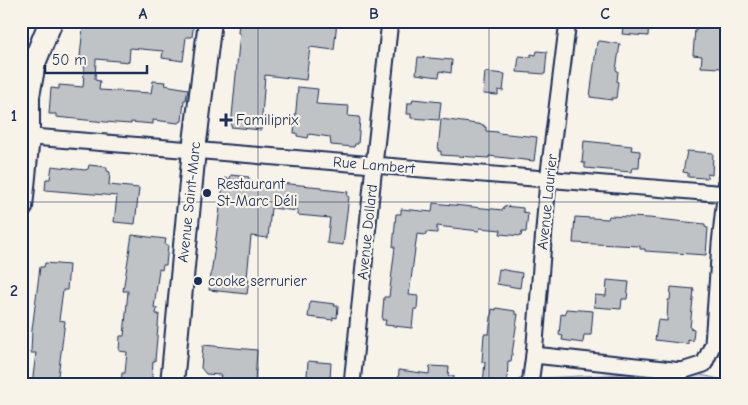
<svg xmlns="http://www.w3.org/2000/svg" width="748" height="405" font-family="'Comic Neue',sans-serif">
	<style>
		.green { fill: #d7d6d4; stroke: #798299 }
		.building { fill: #c0c3c5; stroke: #1b2f5e }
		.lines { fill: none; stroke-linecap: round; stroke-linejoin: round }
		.minor-casing { stroke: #1b2f5e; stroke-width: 19 }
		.primary-casing { stroke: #1b2f5e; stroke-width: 26 }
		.minor { stroke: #f7f3e8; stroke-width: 15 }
		.primary { stroke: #f7f3e8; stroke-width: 22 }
		.grid { fill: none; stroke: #1b2f5e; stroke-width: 1; stroke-opacity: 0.55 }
		.poi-dot { fill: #1b2f5e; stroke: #f7f3e8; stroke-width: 2 }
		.labels { text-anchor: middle; stroke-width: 4.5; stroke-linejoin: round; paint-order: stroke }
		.poi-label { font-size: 15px; fill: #1b2f5e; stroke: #f7f3e8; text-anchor: start }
		.street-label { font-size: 15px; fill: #1b2f5e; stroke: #f7f3e8 }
		.neatline { fill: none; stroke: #1b2f5e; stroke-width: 2 }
		.grid-label { font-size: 16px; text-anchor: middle; font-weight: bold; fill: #1b2f5e }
	</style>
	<rect width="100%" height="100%" fill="#f7f3e8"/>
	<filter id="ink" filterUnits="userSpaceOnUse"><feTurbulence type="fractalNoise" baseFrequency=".02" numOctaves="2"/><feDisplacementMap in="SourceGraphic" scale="10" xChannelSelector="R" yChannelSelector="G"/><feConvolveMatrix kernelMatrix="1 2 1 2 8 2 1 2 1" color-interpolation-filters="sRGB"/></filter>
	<g filter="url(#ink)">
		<path class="green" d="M 685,371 L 727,381 L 727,384 L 518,384 L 519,379 Z"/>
		<g class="building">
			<path d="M 112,21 L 194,21 L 192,37 L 186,37 L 183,61 L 162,58 L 163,51 L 130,48 L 129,62 L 96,59 L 95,80 L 100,81 L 99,90 L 151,93 L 153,81 L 166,82 L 165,85 L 188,89 L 186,100 L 184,100 L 182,121 L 178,123 L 153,120 L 153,124 L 131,122 L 131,124 L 116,123 L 56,117 L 56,114 L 49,114 L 51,88 L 59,89 L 59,85 L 83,87 L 85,58 L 80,57 L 83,27 L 111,29 Z"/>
			<path d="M 239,21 L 337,21 L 334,50 L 310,47 L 306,80 L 265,75 L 261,130 L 231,127 L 240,33 L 238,33 Z"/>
			<path d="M 624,21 L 649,21 L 648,36 L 622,34 Z"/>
			<path d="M 697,25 L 726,28 L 727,66 L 723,66 L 722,68 L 701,67 L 702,56 L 693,55 L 695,29 L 697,29 Z"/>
			<path d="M 600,41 L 620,44 L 616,70 L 618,71 L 617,82 L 618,82 L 616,98 L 612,98 L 612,100 L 590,97 L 597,42 Z"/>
			<path d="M 537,51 L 547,52 L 545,74 L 517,72 L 519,56 L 531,57 L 531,54 L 536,55 Z"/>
			<path d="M 418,57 L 452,60 L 451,73 L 440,71 L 439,77 L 416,74 Z"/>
			<path d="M 485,72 L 505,74 L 503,91 L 498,90 L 498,95 L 483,94 Z"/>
			<path d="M 298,87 L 318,89 L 316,104 L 349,106 L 348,116 L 359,117 L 360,120 L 358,144 L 355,144 L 354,147 L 331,145 L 330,137 L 309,134 L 308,138 L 297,136 L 297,133 L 294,133 Z"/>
			<path d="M 413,99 L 441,102 L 439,120 L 411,118 L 411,114 L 407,114 L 408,103 L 412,103 Z"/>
			<path d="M 441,119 L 484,125 L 484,127 L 486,127 L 486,131 L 498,132 L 498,133 L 537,137 L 534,161 L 489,156 L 489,158 L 441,155 L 441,151 L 438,151 Z"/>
			<path d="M 584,141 L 632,146 L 631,150 L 640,151 L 639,168 L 632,168 L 631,172 L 585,168 L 585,163 L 582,163 Z"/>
			<path d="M 687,151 L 713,153 L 712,175 L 707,174 L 707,178 L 688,177 L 688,173 L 683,172 Z"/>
			<path d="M 89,165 L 107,167 L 107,171 L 110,172 L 109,185 L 139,188 L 135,224 L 114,222 L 117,196 L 45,190 L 46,179 L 50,179 L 52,166 L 85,170 L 88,169 Z"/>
			<path d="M 231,175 L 249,177 L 248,180 L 321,187 L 321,189 L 348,192 L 347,196 L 349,196 L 343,245 L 327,243 L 330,218 L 298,215 L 298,211 L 271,208 L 268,238 L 251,236 L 247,278 L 249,279 L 247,294 L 209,290 L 224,178 L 230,179 Z"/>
			<path d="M 433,203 L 503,210 L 504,206 L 523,208 L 523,212 L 528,213 L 526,232 L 522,232 L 521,236 L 500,234 L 501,230 L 480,228 L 479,231 L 437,226 L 437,233 L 426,232 L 426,235 L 417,234 L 409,295 L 418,296 L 417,309 L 414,309 L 412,328 L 385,325 L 386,320 L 382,320 L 384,297 L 389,297 L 395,247 L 393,247 L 396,214 L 401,214 L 401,209 L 432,212 Z"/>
			<path d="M 609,216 L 649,218 L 705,224 L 705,227 L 708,228 L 706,255 L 645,251 L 645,249 L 640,249 L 640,246 L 573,243 L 575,217 L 608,219 Z"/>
			<path d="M 132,235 L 166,239 L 165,244 L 168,245 L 166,265 L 163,265 L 162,270 L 159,269 L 154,308 L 157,308 L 156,314 L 159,314 L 155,361 L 153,361 L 152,376 L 153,384 L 121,384 L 122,373 L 125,373 L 127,352 L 119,351 L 120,336 L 124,336 L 128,291 L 123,291 Z"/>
			<path d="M 45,263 L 69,265 L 67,290 L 63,290 L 59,320 L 65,321 L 57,384 L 32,384 L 36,353 L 31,353 L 32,330 L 40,267 L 44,267 Z"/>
			<path d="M 499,269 L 522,273 L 520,288 L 497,284 Z"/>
			<path d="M 607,280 L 629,282 L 627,299 L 622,299 L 621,309 L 594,307 L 595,295 L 606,296 Z"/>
			<path d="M 671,287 L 694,289 L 690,328 L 694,329 L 693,341 L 688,340 L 688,344 L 655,340 L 658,320 L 667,321 L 668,300 L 670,300 Z"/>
			<path d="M 310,301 L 335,304 L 334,306 L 338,306 L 337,318 L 333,317 L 333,320 L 308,317 Z"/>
			<path d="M 496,308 L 515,311 L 515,314 L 518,314 L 511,361 L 508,361 L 507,384 L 483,384 L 485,362 L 482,362 L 484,334 L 489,334 L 492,309 L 496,310 Z"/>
			<path d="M 566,309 L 593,311 L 591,335 L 584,335 L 583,343 L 562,340 L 563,336 L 559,335 L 561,314 L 565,315 Z"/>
			<path d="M 203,345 L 257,350 L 255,382 L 220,379 L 221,375 L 206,374 L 201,368 Z"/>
			<path d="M 308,361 L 331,363 L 330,379 L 307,376 Z"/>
			<path d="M 430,366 L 449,367 L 448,376 L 454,376 L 453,384 L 398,384 L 399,370 L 429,374 Z"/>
		</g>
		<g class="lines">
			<g class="minor-casing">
				<g id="minor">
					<path d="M 21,136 L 727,194"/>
					<path d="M 534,355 L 682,371 L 704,364 L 713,344 L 720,244 L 727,179"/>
					<path d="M 352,384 L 374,165 L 390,21"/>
					<path d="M 530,384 L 534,355 L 548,180 L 568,21"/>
				</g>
			</g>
			<g class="primary-casing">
				<g id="primary">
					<path d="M 21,207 L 28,136 L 28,96 L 34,63 L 51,21"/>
					<path d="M 172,384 L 194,150 L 210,21"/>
				</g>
			</g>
			<use href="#minor" class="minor"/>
			<use href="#primary" class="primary"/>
		</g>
	</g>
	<path class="grid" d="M 258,21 L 258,384M 489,21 L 489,384M 21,202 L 727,202"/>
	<g class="poi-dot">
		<path d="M223.5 112.5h5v5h5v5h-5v5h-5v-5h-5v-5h5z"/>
		<circle cx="207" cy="193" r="5"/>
		<circle cx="198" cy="281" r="5"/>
	</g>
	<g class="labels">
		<g class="poi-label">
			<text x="236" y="125">Familiprix</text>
			<text x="217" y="189">Restaurant<tspan x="217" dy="17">St-Marc Déli</tspan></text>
			<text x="208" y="286">cooke serrurier</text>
		</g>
		<g class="street-label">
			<text transform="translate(374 165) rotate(5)" y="5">Rue Lambert</text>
			<text transform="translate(189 202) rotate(-84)" y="5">Avenue Saint-Marc</text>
			<text transform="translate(547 202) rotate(-84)" y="5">Avenue Laurier</text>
			<text transform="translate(367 232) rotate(-84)" y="5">Avenue Dollard</text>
		</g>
	</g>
	<rect width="748" height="405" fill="none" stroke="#f7f3e8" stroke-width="55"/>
	<path d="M45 65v8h102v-8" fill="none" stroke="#1b2f5e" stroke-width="2.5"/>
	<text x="52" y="65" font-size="15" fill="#1b2f5e" stroke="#f7f3e8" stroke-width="4" paint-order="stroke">50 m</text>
	<rect x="28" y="28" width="692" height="350" class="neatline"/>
	<g class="grid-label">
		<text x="143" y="19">A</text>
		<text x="374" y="19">B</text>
		<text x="605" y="19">C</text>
		<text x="14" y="121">1</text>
		<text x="14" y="296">2</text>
	</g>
</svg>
